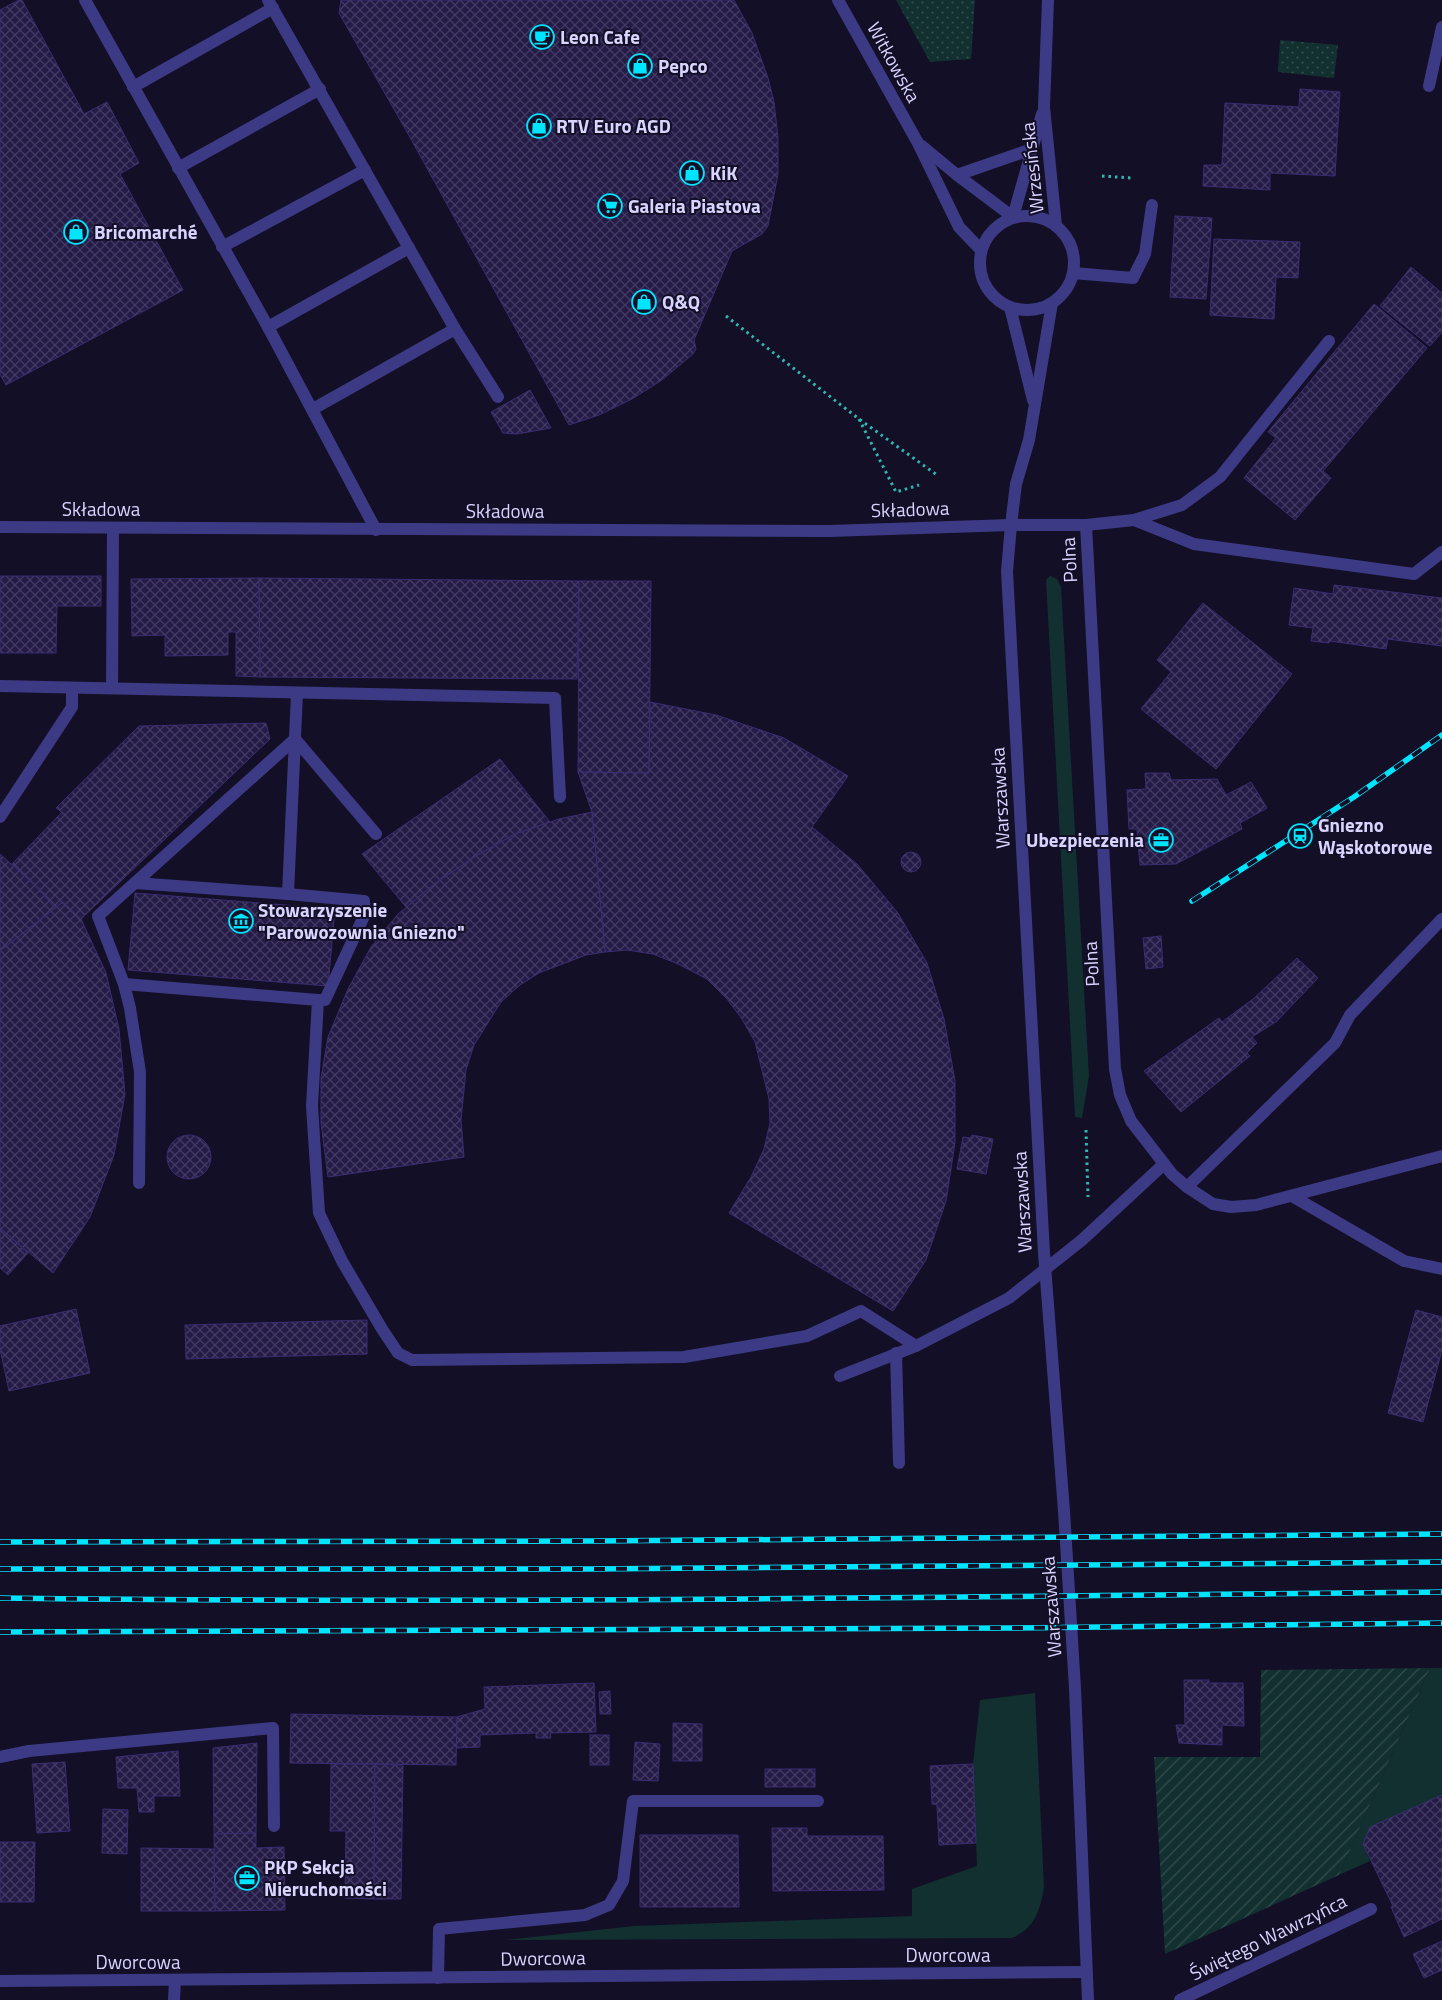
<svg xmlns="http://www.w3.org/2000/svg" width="1442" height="2000" font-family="'Titillium Web',sans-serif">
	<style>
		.grass { fill: #12302f }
		.park { fill: url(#park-dots) }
		.garden { fill: url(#garden-furrows) }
		.building { fill: url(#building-cross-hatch); stroke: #3b2d73 }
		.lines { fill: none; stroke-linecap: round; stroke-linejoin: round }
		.path { stroke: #2fb8b0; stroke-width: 3; stroke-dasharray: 2.5 4; stroke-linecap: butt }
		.service { stroke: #3d3a85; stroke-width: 12 }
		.minor { stroke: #3d3a85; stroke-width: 12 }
		.tertiary { stroke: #3d3a85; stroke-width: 12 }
		.rail-casing { stroke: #00e5ff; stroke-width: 5.5 }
		.rail { stroke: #130f26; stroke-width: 4; stroke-dasharray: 11; stroke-linecap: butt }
		.labels { text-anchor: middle; stroke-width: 4; stroke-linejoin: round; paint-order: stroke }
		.poi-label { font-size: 19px; font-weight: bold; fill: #d9d4ff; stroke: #130f26; text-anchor: start }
		.street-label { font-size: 19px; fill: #d9d4ff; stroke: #130f26 }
	</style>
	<defs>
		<pattern id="park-dots" width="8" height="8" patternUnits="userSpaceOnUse" patternTransform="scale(1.25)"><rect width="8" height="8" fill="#12302f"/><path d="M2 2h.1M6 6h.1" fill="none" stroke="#344d4e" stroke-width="1.8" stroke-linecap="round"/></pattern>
		<pattern id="garden-furrows" width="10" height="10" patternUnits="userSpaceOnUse" patternTransform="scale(1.25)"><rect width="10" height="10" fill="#12302f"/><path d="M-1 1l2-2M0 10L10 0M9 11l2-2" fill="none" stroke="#344d4e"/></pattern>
		<pattern id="building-cross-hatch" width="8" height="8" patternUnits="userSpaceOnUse" patternTransform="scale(1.25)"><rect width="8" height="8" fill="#241b47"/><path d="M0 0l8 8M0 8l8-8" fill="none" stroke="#433b63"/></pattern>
	</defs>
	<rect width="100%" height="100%" fill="#130f26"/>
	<g class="grass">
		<path d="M 1050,576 L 1057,579 L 1061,587 L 1089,1076 L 1082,1118 L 1075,1117 L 1046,580 Z"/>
		<path d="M 1430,1668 L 1442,1668 L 1442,1795 L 1370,1827 L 1363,1844 L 1370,1861 L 1339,1875 Z"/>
		<path d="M 1035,1693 L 1044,1887 C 1040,1911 1035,1928 1012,1938 L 505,1940 L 634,1926 L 912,1916 L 912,1889 L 977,1866 L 973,1764 L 980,1700 Z"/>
	</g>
	<g class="park">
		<path d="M 896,0 L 975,0 L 971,59 L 930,62 Z"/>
		<path d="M 1280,40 L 1338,45 L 1334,78 L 1278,72 Z"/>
	</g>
	<path class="garden" d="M 1430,1668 L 1339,1875 L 1165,1954 L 1154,1757 L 1260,1757 L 1261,1670 Z"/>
	<g class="building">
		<path d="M 19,0 L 22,0 L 84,114 L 107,102 L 139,163 L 120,174 L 183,290 L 6,385 L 0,374 L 0,10 Z"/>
		<path d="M 341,0 L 734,0 L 752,33 L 768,78 L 774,102 L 778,137 L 778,174 L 768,226 L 762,234 L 732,251 L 694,340 L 696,349 L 693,354 L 662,380 L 632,399 L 599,415 L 569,425 L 407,132 L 339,13 Z"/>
		<path d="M 1300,89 L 1340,92 L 1335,176 L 1270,173 L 1270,190 L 1203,186 L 1204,165 L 1222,165 L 1225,103 L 1299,107 Z"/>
		<path d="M 1175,216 L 1212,218 L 1206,299 L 1170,297 Z"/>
		<path d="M 1214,239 L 1300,242 L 1298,278 L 1276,277 L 1274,319 L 1210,315 Z"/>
		<path d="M 1411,267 L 1442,293 L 1442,332 L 1430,346 L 1380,306 Z"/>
		<path d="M 1374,304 L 1427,348 L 1323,471 L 1331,478 L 1295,520 L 1244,478 L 1276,438 L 1268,432 Z"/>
		<path d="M 530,390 L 551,428 L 517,434 L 503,433 L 491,412 Z"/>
		<path d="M 0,576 L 101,576 L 101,606 L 57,606 L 56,653 L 0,653 Z"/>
		<path d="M 259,578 L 579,581 L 577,679 L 260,677 Z"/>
		<path d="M 259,578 L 260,677 L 236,676 L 236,632 L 228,632 L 228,655 L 165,656 L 165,635 L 132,636 L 131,579 Z"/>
		<path d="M 579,581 L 651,581 L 649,773 L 578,772 Z"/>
		<path d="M 1334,585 L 1442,598 L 1442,646 L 1388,639 L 1386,649 L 1330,641 L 1329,643 L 1311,641 L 1313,628 L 1289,625 L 1294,588 L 1333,594 Z"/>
		<path d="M 1203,603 L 1292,674 L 1216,769 L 1141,709 L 1171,672 L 1157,660 Z"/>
		<path d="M 650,702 L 716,715 L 784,738 L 848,776 L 812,827 L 857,864 L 898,913 L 927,963 L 944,1019 L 955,1081 L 955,1143 L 946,1201 L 926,1260 L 893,1311 L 729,1213 L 751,1177 L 764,1149 L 770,1123 L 769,1099 L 755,1042 L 742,1019 L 727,999 L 707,979 L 678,964 L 653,954 L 627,950 L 605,952 L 592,812 L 578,772 L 649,773 Z"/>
		<path d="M 266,723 L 270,739 L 81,919 L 63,902 L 55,908 L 37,887 L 12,864 L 62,812 L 56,808 L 139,726 Z"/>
		<path d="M 500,759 L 550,822 L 515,834 L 476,856 L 437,882 L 406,907 L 362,854 Z"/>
		<path d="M 1145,773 L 1169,773 L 1171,780 L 1217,779 L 1226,795 L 1251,782 L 1267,808 L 1240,823 L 1242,829 L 1176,864 L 1140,865 L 1137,829 L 1129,829 L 1127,790 L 1146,789 Z"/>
		<path d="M 592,812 L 605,952 L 586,955 L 539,973 L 520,985 L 501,1002 L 474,1045 L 466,1070 L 461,1120 L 464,1157 L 328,1177 L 321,1123 L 321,1078 L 328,1037 L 348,989 L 371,947 L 398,914 L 437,882 L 476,856 L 515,834 L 559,819 Z"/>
		<circle cx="911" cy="862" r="10"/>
		<path d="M 0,854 L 37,887 L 55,908 L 0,951 Z"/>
		<path d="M 135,893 L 335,909 L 328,986 L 128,970 Z"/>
		<path d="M 63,902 L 81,919 L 106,973 L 119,1029 L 125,1094 L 114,1155 L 90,1217 L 53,1273 L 0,1228 L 0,951 Z"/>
		<path d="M 1161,936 L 1163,967 L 1146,969 L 1143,938 Z"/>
		<path d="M 1297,958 L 1318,978 L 1277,1021 L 1252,1037 L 1257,1043 L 1247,1053 L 1250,1056 L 1181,1112 L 1144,1071 L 1219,1018 L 1222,1022 L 1253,999 Z"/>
		<path d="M 972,1135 L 993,1139 L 986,1174 L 957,1169 L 963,1137 L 970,1138 Z"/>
		<circle cx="189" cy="1157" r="22"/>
		<path d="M 0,1228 L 28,1253 L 8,1275 L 0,1268 Z"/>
		<path d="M 76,1309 L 90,1373 L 9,1391 L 0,1349 L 0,1326 Z"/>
		<path d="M 1416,1310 L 1442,1317 L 1442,1350 L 1423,1422 L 1388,1413 Z"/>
		<path d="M 367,1320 L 367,1354 L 186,1359 L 185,1325 Z"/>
		<path d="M 1184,1680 L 1209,1680 L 1209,1683 L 1243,1683 L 1244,1726 L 1222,1725 L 1222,1745 L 1179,1743 L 1176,1725 L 1185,1725 Z"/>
		<path d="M 594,1683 L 596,1732 L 550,1733 L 551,1738 L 536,1738 L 536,1733 L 480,1735 L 480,1747 L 456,1748 L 457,1717 L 485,1709 L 484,1687 Z"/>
		<path d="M 610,1691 L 611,1714 L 600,1714 L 599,1692 Z"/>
		<path d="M 291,1714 L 457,1717 L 456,1765 L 290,1763 Z"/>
		<path d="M 673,1723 L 702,1724 L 702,1761 L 673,1761 Z"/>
		<rect x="590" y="1735" width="19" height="30"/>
		<path d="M 635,1742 L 660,1744 L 658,1781 L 633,1780 Z"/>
		<path d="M 257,1743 L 256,1833 L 214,1834 L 213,1748 Z"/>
		<path d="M 178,1751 L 180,1796 L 154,1796 L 154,1812 L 139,1812 L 137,1788 L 118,1788 L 116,1757 Z"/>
		<path d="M 65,1762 L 70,1831 L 37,1833 L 32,1764 Z"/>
		<path d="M 331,1764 L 375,1764 L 374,1899 L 345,1898 L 346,1831 L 330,1831 Z"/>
		<path d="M 375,1764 L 403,1765 L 401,1899 L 374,1899 Z"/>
		<path d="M 973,1764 L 976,1843 L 939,1845 L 937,1805 L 932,1804 L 930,1766 Z"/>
		<rect x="765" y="1769" width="50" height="18"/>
		<path d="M 1442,1795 L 1442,1841 L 1440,1842 L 1442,1847 L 1442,1919 L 1404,1937 L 1391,1907 L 1393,1906 L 1363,1844 L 1370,1827 Z"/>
		<path d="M 103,1809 L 128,1810 L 127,1854 L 102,1853 Z"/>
		<path d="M 772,1828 L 807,1828 L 807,1836 L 883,1836 L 884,1890 L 773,1891 Z"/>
		<path d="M 256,1833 L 256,1848 L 284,1847 L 285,1910 L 215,1911 L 214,1834 Z"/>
		<path d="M 640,1835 L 738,1835 L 739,1907 L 640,1907 Z"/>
		<path d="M 0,1842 L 35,1842 L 34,1902 L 0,1902 Z"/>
		<path d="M 141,1848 L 214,1849 L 215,1911 L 141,1911 Z"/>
		<path d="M 1442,1941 L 1442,1970 L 1424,1978 L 1413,1954 Z"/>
	</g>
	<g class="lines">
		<g class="path">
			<path d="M 1102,176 L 1131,178"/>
			<path d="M 726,316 L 859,419 L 937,475"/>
			<path d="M 859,419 L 896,492 L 919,485"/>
			<path d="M 1086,1130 L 1088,1197"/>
		</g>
		<g class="service">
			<path d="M 85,0 L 268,327 L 376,530"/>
			<path d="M 268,0 L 455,329 L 498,397"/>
			<path d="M 1429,86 L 1442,27"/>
			<path d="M 133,87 L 273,8"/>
			<path d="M 178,168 L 320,89"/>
			<path d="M 222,247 L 365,170"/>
			<path d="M 1073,273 L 1133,278 L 1145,254 L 1152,205"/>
			<path d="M 268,327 L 409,248"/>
			<path d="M 313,409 L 455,329"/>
			<path d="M 1134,520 L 1182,505 L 1220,477 L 1329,341"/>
			<path d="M 1086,525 L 1134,520 L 1194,544 L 1414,574 L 1442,552"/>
			<path d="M 0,686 L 555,698 L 560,797"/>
			<path d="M 112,688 L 113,528"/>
			<path d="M 0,817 L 72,707 L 72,688"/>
			<path d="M 135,883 L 288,894 L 364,901 L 365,914 L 325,1000 L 318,1000"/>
			<path d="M 288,894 L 297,693"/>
			<path d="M 124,984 L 318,1000 L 312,1106 L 319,1213 L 342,1261 L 382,1329 L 398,1353 L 412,1360 L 684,1357 L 807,1336 L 861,1311 L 916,1346"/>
			<path d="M 139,1183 L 140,1072 L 130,1008 L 124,984 L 98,916 L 295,739 L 376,834"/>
			<path d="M 1187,1187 L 1335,1043 L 1350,1015 L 1442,919"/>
			<path d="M 1292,1196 L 1404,1261 L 1442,1269"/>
			<path d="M 896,1353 L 899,1463"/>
			<path d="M 840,1376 L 916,1346 L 1009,1298 L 1082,1240 L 1164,1164"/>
			<path d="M 0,1757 L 29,1751 L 273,1728 L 274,1826"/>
			<path d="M 438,1978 L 439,1929 L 585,1915 L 609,1905 L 623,1881 L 633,1801 L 818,1801"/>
		</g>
		<g class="minor">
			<path d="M 0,527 L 829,531 L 1011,525 L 1086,525 L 1115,1069 L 1120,1095 L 1131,1121 L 1172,1174 L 1187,1187 L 1213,1204 L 1231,1207 L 1256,1205 L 1442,1156"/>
			<path d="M 174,2000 L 175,1980"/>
			<path d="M 1180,2000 L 1371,1909"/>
		</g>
		<g class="tertiary">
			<path d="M 838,0 L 918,143 L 959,227 L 981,250"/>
			<path d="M 1048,0 L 1044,107 L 1056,225"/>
			<path d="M 922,146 L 957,175 L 1013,217"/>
			<path d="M 957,175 L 1032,149"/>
			<circle cx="1027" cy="263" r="47"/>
			<path d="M 1013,217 L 1042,114"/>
			<path d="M 1052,303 L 1029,440 L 1016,484 L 1011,525 L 1007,571 L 1044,1253 L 1064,1511 L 1075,1688 L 1088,2000"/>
			<path d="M 1010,307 L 1033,400"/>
			<path d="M 0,1981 L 1086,1972"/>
		</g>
		<g class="rail-casing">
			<g id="rail">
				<path d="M 1192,901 L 1354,797 L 1442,735"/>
				<path d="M 0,1542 L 597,1541 L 1442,1534"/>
				<path d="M 0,1569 L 591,1569 L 1442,1562"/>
				<path d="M 0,1598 C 481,1604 961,1597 1442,1592"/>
				<path d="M 0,1632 L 1013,1628 L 1442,1623"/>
			</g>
		</g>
		<use href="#rail" class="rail"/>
	</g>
	<defs>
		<g id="cafe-ring" transform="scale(1.25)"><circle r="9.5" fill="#130f26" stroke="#00e5ff" stroke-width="1.5"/><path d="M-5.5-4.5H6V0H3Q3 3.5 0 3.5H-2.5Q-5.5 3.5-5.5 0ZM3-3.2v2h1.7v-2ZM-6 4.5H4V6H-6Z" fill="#00e5ff"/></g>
		<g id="shop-ring" transform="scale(1.25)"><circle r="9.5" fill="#130f26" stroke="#00e5ff" stroke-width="1.5"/><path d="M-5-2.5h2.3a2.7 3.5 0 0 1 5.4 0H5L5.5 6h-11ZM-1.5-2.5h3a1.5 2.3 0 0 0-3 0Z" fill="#00e5ff"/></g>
		<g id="supermarket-ring" transform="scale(1.25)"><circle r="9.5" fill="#130f26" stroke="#00e5ff" stroke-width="1.5"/><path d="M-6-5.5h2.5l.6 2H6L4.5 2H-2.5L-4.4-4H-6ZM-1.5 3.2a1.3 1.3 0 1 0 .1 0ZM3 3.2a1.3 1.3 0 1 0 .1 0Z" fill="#00e5ff"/></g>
		<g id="station-ring" transform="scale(1.25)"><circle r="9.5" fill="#130f26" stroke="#00e5ff" stroke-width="1.5"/><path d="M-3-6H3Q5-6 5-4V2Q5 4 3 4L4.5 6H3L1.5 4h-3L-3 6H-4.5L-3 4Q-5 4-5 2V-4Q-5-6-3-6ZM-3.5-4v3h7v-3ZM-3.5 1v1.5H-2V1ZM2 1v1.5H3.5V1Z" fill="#00e5ff"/></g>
		<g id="office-ring" transform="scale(1.25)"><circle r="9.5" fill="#130f26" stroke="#00e5ff" stroke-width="1.5"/><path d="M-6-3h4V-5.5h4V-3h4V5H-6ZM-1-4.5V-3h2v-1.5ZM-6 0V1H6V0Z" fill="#00e5ff"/></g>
		<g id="museum-ring" transform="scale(1.25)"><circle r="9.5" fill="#130f26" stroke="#00e5ff" stroke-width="1.5"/><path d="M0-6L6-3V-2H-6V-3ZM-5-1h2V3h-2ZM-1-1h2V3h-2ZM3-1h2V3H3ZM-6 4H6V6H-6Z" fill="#00e5ff"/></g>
	</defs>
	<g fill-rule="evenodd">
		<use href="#cafe-ring" x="542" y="37"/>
		<use href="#shop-ring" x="640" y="66"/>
		<use href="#shop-ring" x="539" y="126"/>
		<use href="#shop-ring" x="692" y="173"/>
		<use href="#supermarket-ring" x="610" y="206"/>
		<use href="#shop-ring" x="76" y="232"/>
		<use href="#shop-ring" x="644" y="302"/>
		<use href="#station-ring" x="1300" y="836"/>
		<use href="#office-ring" x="1161" y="840"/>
		<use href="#museum-ring" x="241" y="921"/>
		<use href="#office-ring" x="247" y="1878"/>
	</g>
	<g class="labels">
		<g class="poi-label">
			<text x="560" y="44">Leon Cafe</text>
			<text x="658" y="73">Pepco</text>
			<text x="556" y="133">RTV Euro AGD</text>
			<text x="710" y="180">KiK</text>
			<text x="628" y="213">Galeria Piastova</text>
			<text x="94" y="239">Bricomarché</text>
			<text x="662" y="309">Q&amp;Q</text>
			<text x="1318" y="832">Gniezno<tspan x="1318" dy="22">Wąskotorowe</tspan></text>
			<text x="1144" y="847" text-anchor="end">Ubezpieczenia</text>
			<text x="258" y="917">Stowarzyszenie<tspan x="258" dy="22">"Parowozownia Gniezno"</tspan></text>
			<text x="264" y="1874">PKP Sekcja<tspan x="264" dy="22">Nieruchomości</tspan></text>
		</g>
		<g class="street-label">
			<text transform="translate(894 62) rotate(61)" y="7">Witkowska</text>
			<text transform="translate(1032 168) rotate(-96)" y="7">Wrzesińska</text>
			<text x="101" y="516">Składowa</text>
			<text transform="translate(910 509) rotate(-2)" y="7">Składowa</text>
			<text x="505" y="518">Składowa</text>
			<text transform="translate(1069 560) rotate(-93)" y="7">Polna</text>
			<text transform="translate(1000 798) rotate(-93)" y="7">Warszawska</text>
			<text transform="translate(1091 964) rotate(-93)" y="7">Polna</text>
			<text transform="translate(1022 1202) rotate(-93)" y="7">Warszawska</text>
			<text transform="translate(1051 1607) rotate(-94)" y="7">Warszawska</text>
			<text transform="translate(1268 1937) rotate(-26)" y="7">Świętego Wawrzyńca</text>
			<text x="948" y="1962">Dworcowa</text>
			<text transform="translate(543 1958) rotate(-1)" y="7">Dworcowa</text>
			<text x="138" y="1969">Dworcowa</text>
		</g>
	</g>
</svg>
